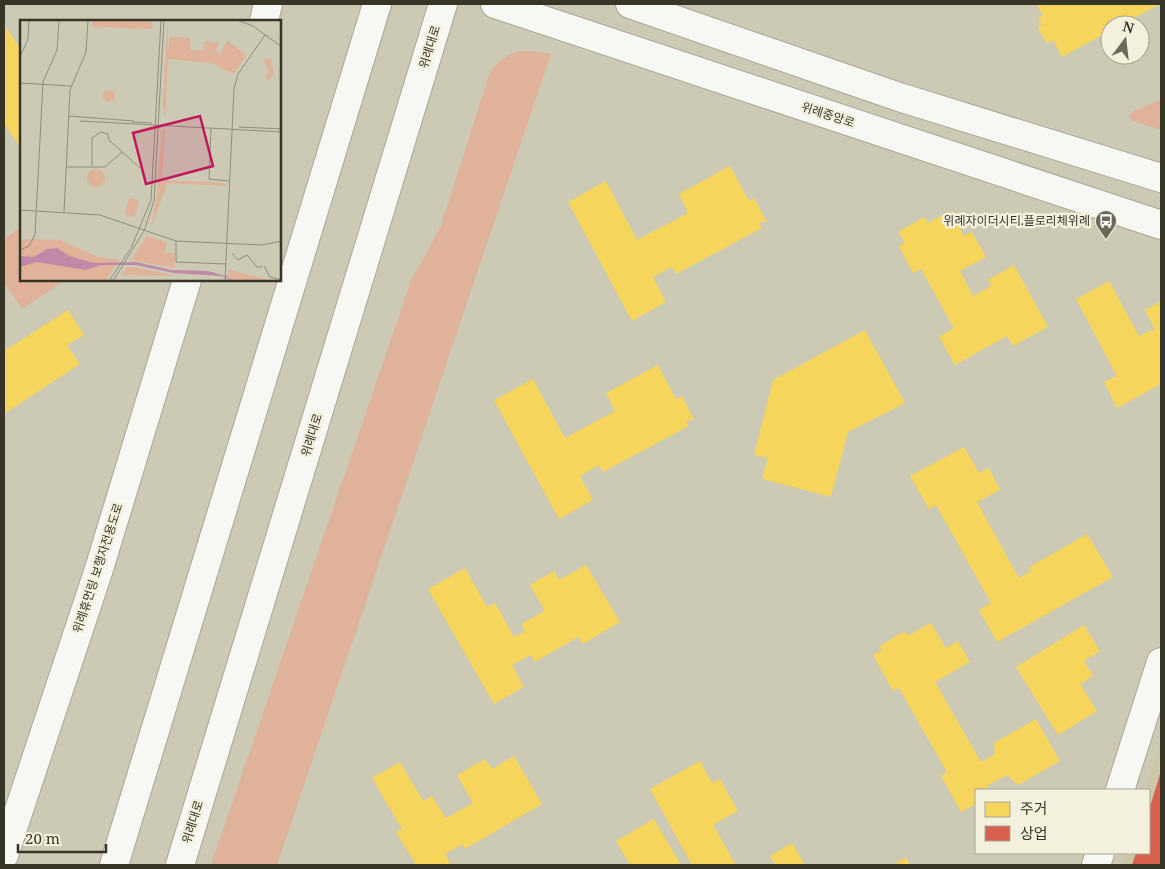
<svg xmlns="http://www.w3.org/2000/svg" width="1165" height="869" font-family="'Noto Serif','Noto Sans KR',serif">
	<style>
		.built { fill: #ccc7a6 }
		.green { fill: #dfb299 }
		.homes { fill: #f6d55c }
		.shops { fill: #d6604d }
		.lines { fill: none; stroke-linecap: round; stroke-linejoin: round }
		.minor-casing { stroke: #a9a696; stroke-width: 30 }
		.major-casing { stroke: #a9a696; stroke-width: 30 }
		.minor { stroke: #f7f7f4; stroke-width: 28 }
		.major { stroke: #f7f7f4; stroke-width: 28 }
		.labels { text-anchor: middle; stroke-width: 5; stroke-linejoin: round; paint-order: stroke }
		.street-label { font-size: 12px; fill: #373526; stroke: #f3f1de }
		.poi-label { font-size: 12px; fill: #373526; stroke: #f3f1de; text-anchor: end }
		.inset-road { fill: none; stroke: #908e7c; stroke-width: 1 }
		.view { fill: #c2185b; fill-opacity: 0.15; stroke: #c2185b; stroke-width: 2.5 }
		.inset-edge { fill: none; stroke: #373526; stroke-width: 2.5 }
	</style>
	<rect width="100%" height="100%" fill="#ccc9b5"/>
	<path class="built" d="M 1161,741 L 1161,865 L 1122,865 L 1126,853 L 1149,853 L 1149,790 L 1146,790 Z"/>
	<g class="green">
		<path d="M 520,51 L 532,51 L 551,54 L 277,865 L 211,865 L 411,281 L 441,226 L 489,75 C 496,62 506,55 520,51 Z"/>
		<path d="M 1161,99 L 1161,130 L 1131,120 L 1129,117 L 1132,112 Z"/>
		<path d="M 21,227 L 21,280 L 65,280 L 22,309 L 4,282 L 4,239 Z"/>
	</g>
	<g class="homes">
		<path d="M 1036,4 L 1160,4 L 1121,25 L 1110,25 L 1110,31 L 1062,57 L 1053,40 L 1047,44 L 1038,28 L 1042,25 L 1038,18 L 1043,15 Z"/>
		<path d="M 4,24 L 21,50 L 21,149 L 4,123 Z"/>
		<path d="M 730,166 L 749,201 L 754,198 L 767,222 L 759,222 L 762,228 L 676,274 L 672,267 L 653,277 L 666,302 L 632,321 L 568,202 L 606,181 L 637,240 L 688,213 L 679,194 Z"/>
		<path d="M 950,211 L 964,236 L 972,232 L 986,257 L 960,271 L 973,296 L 991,286 L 988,280 L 1014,265 L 1048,327 L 1013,346 L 1007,336 L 955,365 L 939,337 L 954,328 L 921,269 L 913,273 L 899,246 L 905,243 L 898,232 L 924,217 L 928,223 Z"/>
		<path d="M 1109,281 L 1139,336 L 1149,331 L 1155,330 L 1145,310 L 1161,301 L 1161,384 L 1117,408 L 1104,382 L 1117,376 L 1076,299 Z"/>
		<path d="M 68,310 L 84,335 L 67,345 L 80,364 L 4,414 L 4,351 Z"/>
		<path d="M 865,330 L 905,403 L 848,432 L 831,497 L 762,479 L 768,458 L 754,455 L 773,380 Z"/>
		<path d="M 658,365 L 676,399 L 682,396 L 694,420 L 686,421 L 689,426 L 603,472 L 599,465 L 580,476 L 593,500 L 559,519 L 494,400 L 533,379 L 565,438 L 615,411 L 606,393 Z"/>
		<path d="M 964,447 L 979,473 L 989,468 L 1000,490 L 977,502 L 1019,578 L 1031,571 L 1028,568 L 1087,534 L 1113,577 L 997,642 L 979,610 L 991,603 L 936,505 L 929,509 L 910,476 Z"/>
		<path d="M 586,565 L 620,622 L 583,644 L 578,637 L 535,662 L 531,655 L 512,665 L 524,687 L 494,704 L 428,589 L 465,568 L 487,607 L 495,603 L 514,637 L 525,631 L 521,624 L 545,611 L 530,585 L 554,571 L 559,580 Z"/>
		<path d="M 931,623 L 946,648 L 958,641 L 970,662 L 935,682 L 981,762 L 995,754 L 994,743 L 1036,719 L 1060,761 L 1018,785 L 1007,775 L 987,786 L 989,790 L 976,790 L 976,804 L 961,812 L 941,776 L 947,772 L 899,688 L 893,691 L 873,655 L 882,650 L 879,646 L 905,631 L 907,636 Z"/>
		<path d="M 1084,625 L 1100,651 L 1084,661 L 1093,676 L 1080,684 L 1097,711 L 1058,735 L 1016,667 Z"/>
		<path d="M 514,756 L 542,804 L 465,849 L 463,844 L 445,854 L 451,865 L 416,865 L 396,832 L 402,829 L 372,778 L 400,762 L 423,801 L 432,796 L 446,818 L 473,803 L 457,775 L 485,759 L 492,769 Z"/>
		<path d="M 700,761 L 712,783 L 720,779 L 738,811 L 713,825 L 736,865 L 692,865 L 650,789 Z"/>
		<path d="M 654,819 L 681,865 L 630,865 L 616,841 Z"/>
		<path d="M 792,843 L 805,865 L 775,865 L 770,856 Z"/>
		<path d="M 906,858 L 910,865 L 892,865 Z"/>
	</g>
	<path class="shops" d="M 1161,771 L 1161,865 L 1132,865 L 1136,853 L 1149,853 L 1149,810 Z"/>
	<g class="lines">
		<g class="minor-casing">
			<g id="minor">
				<path d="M 264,21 L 268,4"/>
				<path d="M 1120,790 L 1161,662"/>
				<path d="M 4,855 L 99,569 L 187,280"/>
				<path d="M 1096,865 L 1100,853"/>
			</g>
		</g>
		<g class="major-casing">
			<g id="major">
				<path d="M 495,4 L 1161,225"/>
				<path d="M 630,4 L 899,97 L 1161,178"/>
				<path d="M 114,865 L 377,4"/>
				<path d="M 180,865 L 443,4"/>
			</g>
		</g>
		<use href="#minor" class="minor"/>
		<use href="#major" class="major"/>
	</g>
	<defs>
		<g id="bus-pin" transform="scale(1.125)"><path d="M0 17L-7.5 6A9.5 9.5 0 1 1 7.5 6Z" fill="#6b6958" stroke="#f3f1de"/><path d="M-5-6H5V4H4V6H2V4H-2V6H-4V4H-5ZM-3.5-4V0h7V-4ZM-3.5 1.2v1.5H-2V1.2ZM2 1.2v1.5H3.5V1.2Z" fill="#fff"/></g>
	</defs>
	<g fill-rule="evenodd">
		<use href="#bus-pin" x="1106" y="221"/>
	</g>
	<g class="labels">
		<g class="street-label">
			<text transform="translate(430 47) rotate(-73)" y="4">위례대로</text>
			<text transform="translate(828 115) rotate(18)" y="4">위례중앙로</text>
			<text transform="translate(312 435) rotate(-73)" y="4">위례대로</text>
			<text transform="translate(98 568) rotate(-72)" y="4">위례휴먼링 보행자전용도로</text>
			<text transform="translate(193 822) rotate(-73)" y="4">위례대로</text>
		</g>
		<g class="poi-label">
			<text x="1090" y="225">위례자이더시티.플로리체위례</text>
		</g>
	</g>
	<g transform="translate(20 20)">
		<rect width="261" height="261" fill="#ccc9b5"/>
		<path d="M 101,0 L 132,0 L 132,9 L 72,7 L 72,1 ZM 148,0 L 148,28 L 150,17 L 170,18 L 170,30 L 189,31 L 183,29 L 185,21 L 199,23 L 196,32 L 203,35 L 201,31 L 208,21 L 226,35 L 214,54 L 192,43 L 148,39 L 145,100 L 143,79 ZM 250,37 L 254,52 L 251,59 L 245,61 L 248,50 L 244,42 ZM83 76a6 6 0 1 1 12 0a6 6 0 1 1-12 0ZM 145,108 L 142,160 L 205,163 L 207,166 L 147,163 L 131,208 L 137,174 L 142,110 ZM67 158a9 9 0 1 1 18 0a9 9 0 1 1-18 0ZM 109,178 L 119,180 L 115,197 L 105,195 ZM 127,216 L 146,222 L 145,233 L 155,233 L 155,248 L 111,240 ZM 8,219 L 40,220 L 78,237 L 99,240 L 85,261 L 0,260 L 0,221 ZM 107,247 L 118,248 L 156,256 L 101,255 ZM 208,250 L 221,253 L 253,261 L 207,261 Z" fill="#dfb299"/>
		<path d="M 37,228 L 49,236 L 74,243 L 116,242 L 151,250 L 188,251 L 206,256 L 213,261 L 202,256 L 154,253 L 116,245 L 81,245 L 66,250 L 16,242 L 0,247 L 0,236 L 14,237 L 27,229 Z" fill="#c089a7"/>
		<path class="inset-road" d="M 217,0 L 233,6 L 262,27M 0,37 L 8,19 L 9,0M 0,63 L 51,66M 49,96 L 114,101M 60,101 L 262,112M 112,102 L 132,103M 219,107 L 262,109M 191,109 L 189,159 L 210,161M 72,146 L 72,118 L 81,112 L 88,114 L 89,120 L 120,148M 47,147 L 85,147 L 102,132M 0,190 L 80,195 L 156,221 L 242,225 L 262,221M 44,192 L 50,70 L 66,32 L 68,0M 156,221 L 156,242 L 206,244M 0,230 L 9,226 L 15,215 L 23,62 L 37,30 L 39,0M 212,233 L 218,240 L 227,235 L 238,248 L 242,246M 244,246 L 250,257 L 262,260M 89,261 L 111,228 L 131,180 L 141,0M 93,261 L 124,211 L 134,181 L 144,0M 205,261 L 214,69 L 218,54 L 245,15"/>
		<path class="view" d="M 180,96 L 193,146 L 126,164 L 113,113 Z"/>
		<rect width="261" height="261" class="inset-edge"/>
	</g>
	<rect width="1165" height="869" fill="none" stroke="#373526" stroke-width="10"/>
	<rect x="975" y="789" width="175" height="65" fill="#f3f1de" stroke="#a8a694"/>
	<rect x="985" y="802" width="25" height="15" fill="#f6d55c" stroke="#a8a694"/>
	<text x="1020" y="814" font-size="15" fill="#373526">주거</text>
	<rect x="985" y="826" width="25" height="15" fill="#d6604d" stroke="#a8a694"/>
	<text x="1020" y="839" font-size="15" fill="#373526">상업</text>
	<g transform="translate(1125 40) rotate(15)"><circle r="24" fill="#f3f1de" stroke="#a8a694"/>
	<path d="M0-4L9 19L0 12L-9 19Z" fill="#6b6958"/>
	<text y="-8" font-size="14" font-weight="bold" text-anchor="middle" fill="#373526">N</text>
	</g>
	<path d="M18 844v8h88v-8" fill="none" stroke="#373526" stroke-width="2.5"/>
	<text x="25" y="844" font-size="15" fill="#373526" stroke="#f3f1de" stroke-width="4" paint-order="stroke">20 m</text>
</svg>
